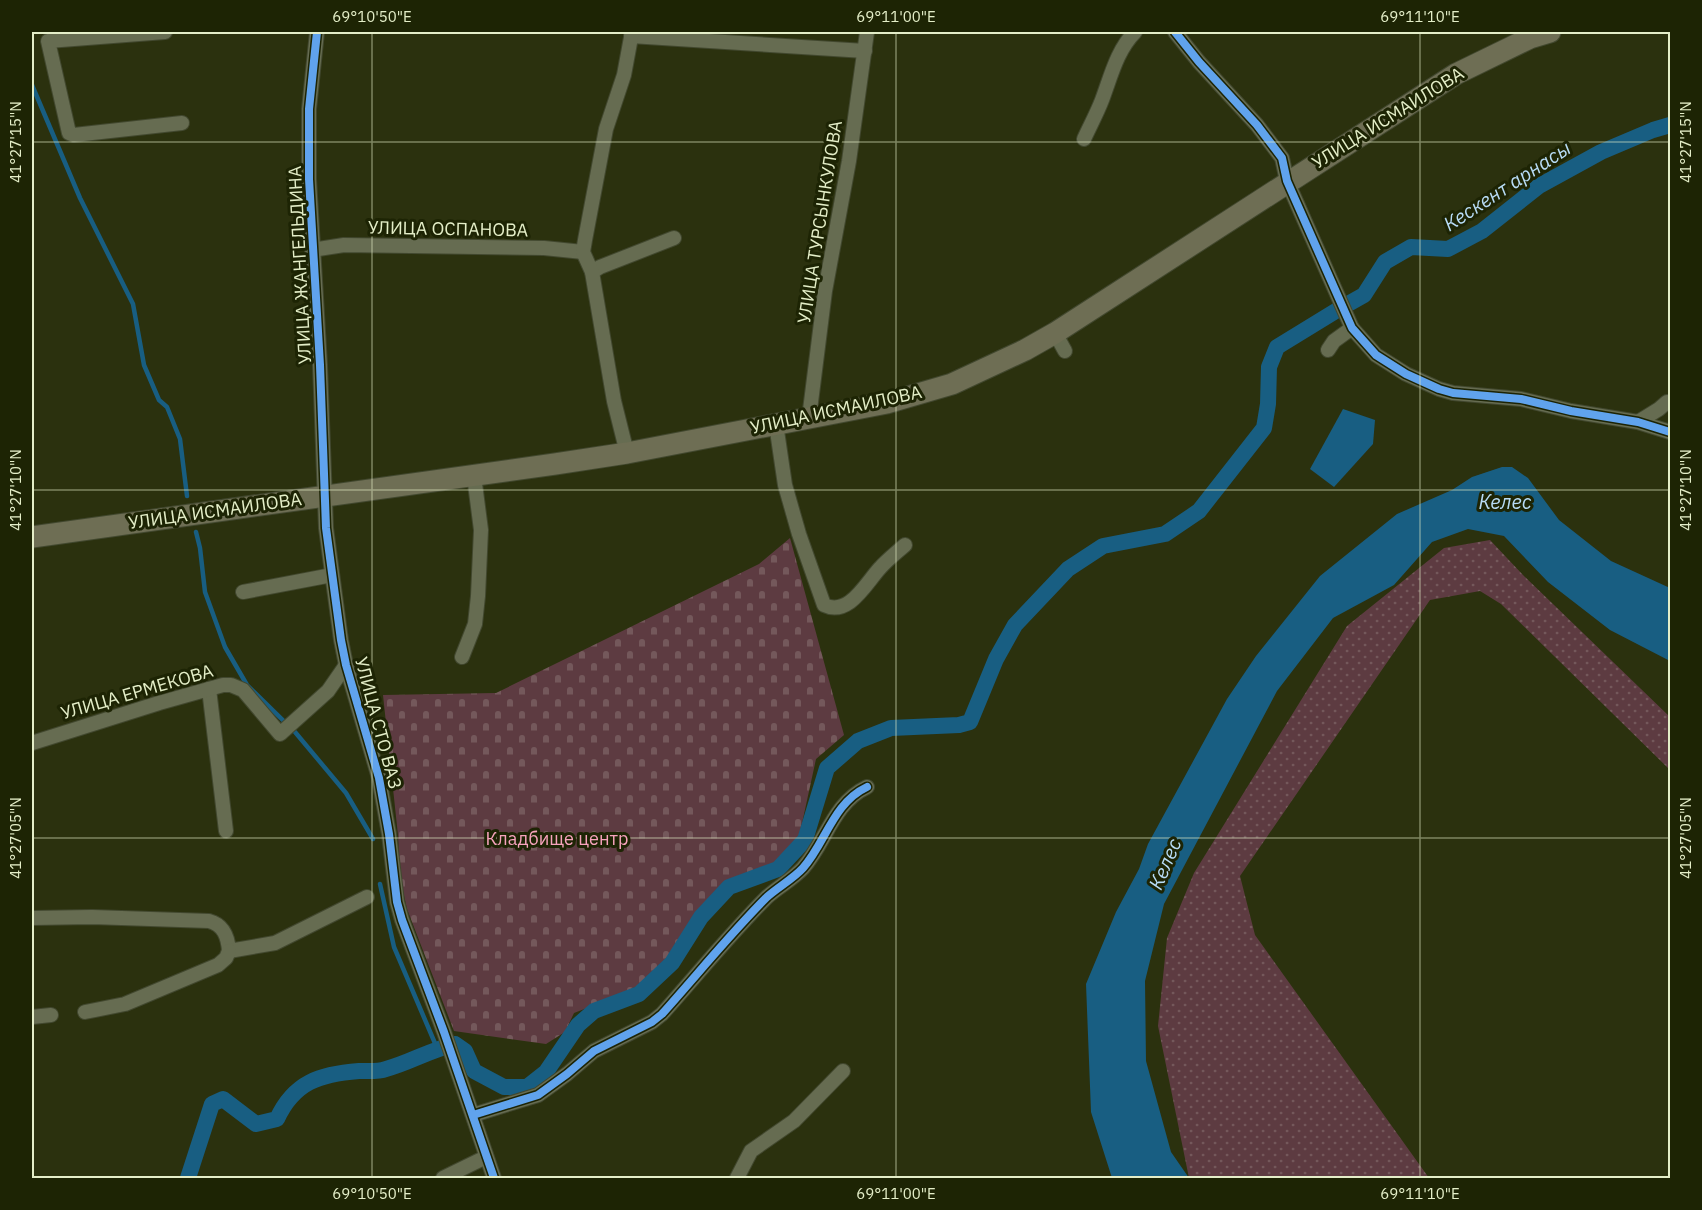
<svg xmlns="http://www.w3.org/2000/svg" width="1702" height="1210" font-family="'IBM Plex Sans',sans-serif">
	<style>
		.grass { fill: url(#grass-dots) }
		.cemetery { fill: url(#cemetery-stones) }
		.water { fill: #185e82 }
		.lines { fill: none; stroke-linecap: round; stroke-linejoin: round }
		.stream { stroke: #185e82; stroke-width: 4.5 }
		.canal { stroke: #185e82; stroke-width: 16 }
		.street-casing { stroke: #42482f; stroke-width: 16 }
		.primary-casing { stroke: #42482f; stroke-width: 23 }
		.street { stroke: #666c51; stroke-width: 14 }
		.primary { stroke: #6e6e54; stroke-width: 21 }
		.cycleway-casing { stroke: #1d2404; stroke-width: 11 }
		.cycleway { stroke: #60a3ed; stroke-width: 8 }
		.ticks { fill: none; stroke: #e4eec8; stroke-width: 1.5; stroke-opacity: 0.45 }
		.labels { text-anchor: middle; stroke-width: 6; stroke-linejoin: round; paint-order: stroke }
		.street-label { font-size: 18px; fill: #e4eec8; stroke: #1d2404 }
		.park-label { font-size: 18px; fill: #f7a3bd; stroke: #1d2404 }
		.water-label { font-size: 20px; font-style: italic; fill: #b8dcf6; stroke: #1d2404 }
		.neatline { fill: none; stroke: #e4eec8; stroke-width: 2 }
		.ticks-label { font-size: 15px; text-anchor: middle; fill: #e4eec8 }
	</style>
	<defs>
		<pattern id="grass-dots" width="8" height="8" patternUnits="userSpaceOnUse" patternTransform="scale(1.5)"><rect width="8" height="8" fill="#5d3b41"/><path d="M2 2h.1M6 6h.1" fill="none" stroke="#74585b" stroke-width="1.8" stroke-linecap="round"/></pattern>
		<pattern id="cemetery-stones" width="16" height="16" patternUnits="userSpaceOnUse" patternTransform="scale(1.5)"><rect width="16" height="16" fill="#5d3b41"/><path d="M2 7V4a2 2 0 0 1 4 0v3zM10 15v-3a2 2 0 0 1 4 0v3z" fill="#74585b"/></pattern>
	</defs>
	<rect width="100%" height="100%" fill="#2b310e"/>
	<path class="grass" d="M 1490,540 L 1523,575 L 1670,717 L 1670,770 L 1501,604 L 1480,591 L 1430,600 L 1240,876 L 1255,935 L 1429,1178 L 1189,1178 L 1158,1026 L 1167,938 L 1194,873 L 1347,626 L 1444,548 Z"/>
	<path class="cemetery" d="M 790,538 L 844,735 L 816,759 L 799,837 L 774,867 L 723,886 L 706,905 L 677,947 L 650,980 L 610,999 L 574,1013 L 565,1032 L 546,1044 L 454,1031 L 407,909 L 400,877 L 398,835 L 383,695 L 496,693 L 759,564 Z"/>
	<g class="water">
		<path d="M 1343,409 L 1375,420 L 1373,444 L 1334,487 L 1310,469 Z"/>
		<path d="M 1502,467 L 1512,467 L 1528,478 L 1559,520 L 1611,561 L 1670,588 L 1670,661 L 1610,630 L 1548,582 L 1504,536 L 1468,529 L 1432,542 L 1394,585 L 1333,618 L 1277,691 L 1164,904 L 1145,981 L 1146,1061 L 1171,1152 L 1189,1178 L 1112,1178 L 1091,1112 L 1086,984 L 1116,912 L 1139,869 L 1148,844 L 1227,699 L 1256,656 L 1320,576 L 1397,514 L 1452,490 L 1472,477 Z"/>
	</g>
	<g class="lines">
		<g class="stream">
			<path d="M 32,85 L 80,198 L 133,304 L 144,365 L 159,400 L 167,407 L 180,439 L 187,496"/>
			<path d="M 196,532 L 200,548 L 205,592 L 225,647 L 247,685 L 295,732 L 346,793 L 373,839"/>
			<path d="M 380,884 L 394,947 L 437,1048"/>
		</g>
		<g class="canal">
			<path d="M 1348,304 L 1364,295 L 1385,262 L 1411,247 L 1448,249 L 1482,231 L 1539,186 L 1601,152 L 1653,130 L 1670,125"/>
			<path d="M 188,1178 L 212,1104 L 223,1099 L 256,1124 L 277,1119 C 294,1082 320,1074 359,1071 C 367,1071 378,1072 386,1069 C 409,1063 430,1050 455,1044 L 465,1051 L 474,1071 L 504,1087 L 527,1087 L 546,1072 L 578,1025 L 594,1011 L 639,994 L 672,963 L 701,917 L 729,887 L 778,869 L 805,840 L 827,768 L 858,741 L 891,728 L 959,725 L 970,722 L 996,659 L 1015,625 L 1068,569 L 1103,546 L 1165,534 L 1199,511 L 1264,428 L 1268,404 L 1269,367 L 1277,347 L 1339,309"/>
		</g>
		<g class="street-casing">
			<g id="street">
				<path d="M 165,32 L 48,41 L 69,133 L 74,135 L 182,123"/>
				<path d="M 317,32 L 309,109 L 309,179 L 320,365 L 326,528 L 341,640 L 346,665 L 379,778 L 389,834 L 397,902 L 402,920 L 444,1032 L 494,1178"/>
				<path d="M 1175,32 L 1199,62 L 1257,125 L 1282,158 L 1287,181 L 1352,328 L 1376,355 L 1406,374 L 1439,389 L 1453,393 L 1521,399 L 1571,411 L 1638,422 L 1670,432"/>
				<path d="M 631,36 L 865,51"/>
				<path d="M 1084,139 C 1090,126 1097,113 1102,100 C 1111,76 1117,50 1135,32"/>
				<path d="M 312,250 L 344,245 L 544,248 L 583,252"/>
				<path d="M 592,272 L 600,267 L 674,238"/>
				<path d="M 1055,333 L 1065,351"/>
				<path d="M 1328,350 L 1334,341 L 1352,328"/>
				<path d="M 809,418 L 825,291 L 849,161 L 867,32"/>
				<path d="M 1638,422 L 1659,409 L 1667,402"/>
				<path d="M 776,424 L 785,485 L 799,534 L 824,605 C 849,617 866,583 880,568 C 887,560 896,553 905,545"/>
				<path d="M 627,453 L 614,401 L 592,272 L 583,252 L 585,240 L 606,129 L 624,75 L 632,32"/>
				<path d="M 243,592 L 332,575"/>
				<path d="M 462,657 L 475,624 L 478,596 L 481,530 L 474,476"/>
				<path d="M 209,689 L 226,831"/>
				<path d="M 32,743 L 159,703 L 223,685 L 231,685 L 243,690 L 280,734 L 328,691 L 346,665"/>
				<path d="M 32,918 L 92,917 L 209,921 C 224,925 228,937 229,951"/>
				<path d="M 229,951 L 275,943 L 367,897"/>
				<path d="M 85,1012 L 125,1004 L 218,965 L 226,958 L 229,951"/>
				<path d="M 32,1017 L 51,1015"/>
				<path d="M 473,1115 L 538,1095 L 567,1074 L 594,1051 L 652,1022 L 662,1014 C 697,975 730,934 767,897 C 778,887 793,879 803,868 C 826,842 833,803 867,787"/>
				<path d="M 443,1178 L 486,1157"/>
				<path d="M 737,1178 L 751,1151 L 794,1121 L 843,1071"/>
			</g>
		</g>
		<g class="primary-casing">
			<path id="primary" d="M 32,537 L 555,464 L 627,453 L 887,403 L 952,384 L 1025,350 L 1055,333 L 1456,74 L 1530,38 L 1550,32"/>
		</g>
		<use href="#street" class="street"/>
		<use href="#primary" class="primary"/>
		<g class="cycleway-casing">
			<g id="cycleway">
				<path d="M 317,32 L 309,109 L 309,179 L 320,365 L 326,528 L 341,640 L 346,665 L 379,778 L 389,834 L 397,902 L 402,920 L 444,1032 L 494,1178"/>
				<path d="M 1175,32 L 1199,62 L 1257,125 L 1282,158 L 1287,181 L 1352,328 L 1376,355 L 1406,374 L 1439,389 L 1453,393 L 1521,399 L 1571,411 L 1638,422 L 1670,432"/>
				<path d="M 473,1115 L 538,1095 L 567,1074 L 594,1051 L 652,1022 L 662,1014 C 697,975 730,934 767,897 C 778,887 793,879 803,868 C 826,842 833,803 867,787"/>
			</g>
		</g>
		<use href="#cycleway" class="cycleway"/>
	</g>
	<path class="ticks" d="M 372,32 L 372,1178M 896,32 L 896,1178M 1420,32 L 1420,1178M 32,142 L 1670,142M 32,490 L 1670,490M 32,838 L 1670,838"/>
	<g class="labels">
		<g class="street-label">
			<text transform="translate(1388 118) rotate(-32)" y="6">УЛИЦА ИСМАИЛОВА</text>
			<text transform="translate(820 222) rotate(-81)" y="6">УЛИЦА ТУРСЫНКУЛОВА</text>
			<text transform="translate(448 229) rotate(1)" y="6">УЛИЦА ОСПАНОВА</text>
			<text transform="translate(300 265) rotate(-93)" y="6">УЛИЦА ЖАНГЕЛЬДИНА</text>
			<text transform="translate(836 410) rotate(-12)" y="6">УЛИЦА ИСМАИЛОВА</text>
			<text transform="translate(215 511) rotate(-8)" y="6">УЛИЦА ИСМАИЛОВА</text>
			<text transform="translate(137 692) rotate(-16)" y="6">УЛИЦА ЕРМЕКОВА</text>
			<text transform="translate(378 723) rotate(75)" y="6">УЛИЦА СТО ВАЗ</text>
		</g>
		<g class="park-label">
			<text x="557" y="845">Кладбище центр</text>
		</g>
		<g class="water-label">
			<text transform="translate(1507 186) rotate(-33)" y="7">Кескент арнасы</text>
			<text x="1505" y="509">Келес</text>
			<text transform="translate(1165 864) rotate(-67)" y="7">Келес</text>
		</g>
	</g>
	<rect width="1702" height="1210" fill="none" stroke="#1d2404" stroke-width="66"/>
	<rect x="33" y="33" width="1636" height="1144" class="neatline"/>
	<g class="ticks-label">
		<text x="372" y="22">69°10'50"E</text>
		<text x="896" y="22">69°11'00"E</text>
		<text x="1420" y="22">69°11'10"E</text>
		<text transform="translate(16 142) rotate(-90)" y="5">41°27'15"N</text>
		<text transform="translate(1686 142) rotate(-90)" y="5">41°27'15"N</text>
		<text transform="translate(16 490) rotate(-90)" y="5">41°27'10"N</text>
		<text transform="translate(1686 490) rotate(-90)" y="5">41°27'10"N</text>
		<text transform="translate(16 838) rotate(-90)" y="5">41°27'05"N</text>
		<text transform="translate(1686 838) rotate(-90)" y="5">41°27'05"N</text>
		<text x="372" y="1199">69°10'50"E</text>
		<text x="896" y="1199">69°11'00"E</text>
		<text x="1420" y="1199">69°11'10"E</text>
	</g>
</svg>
